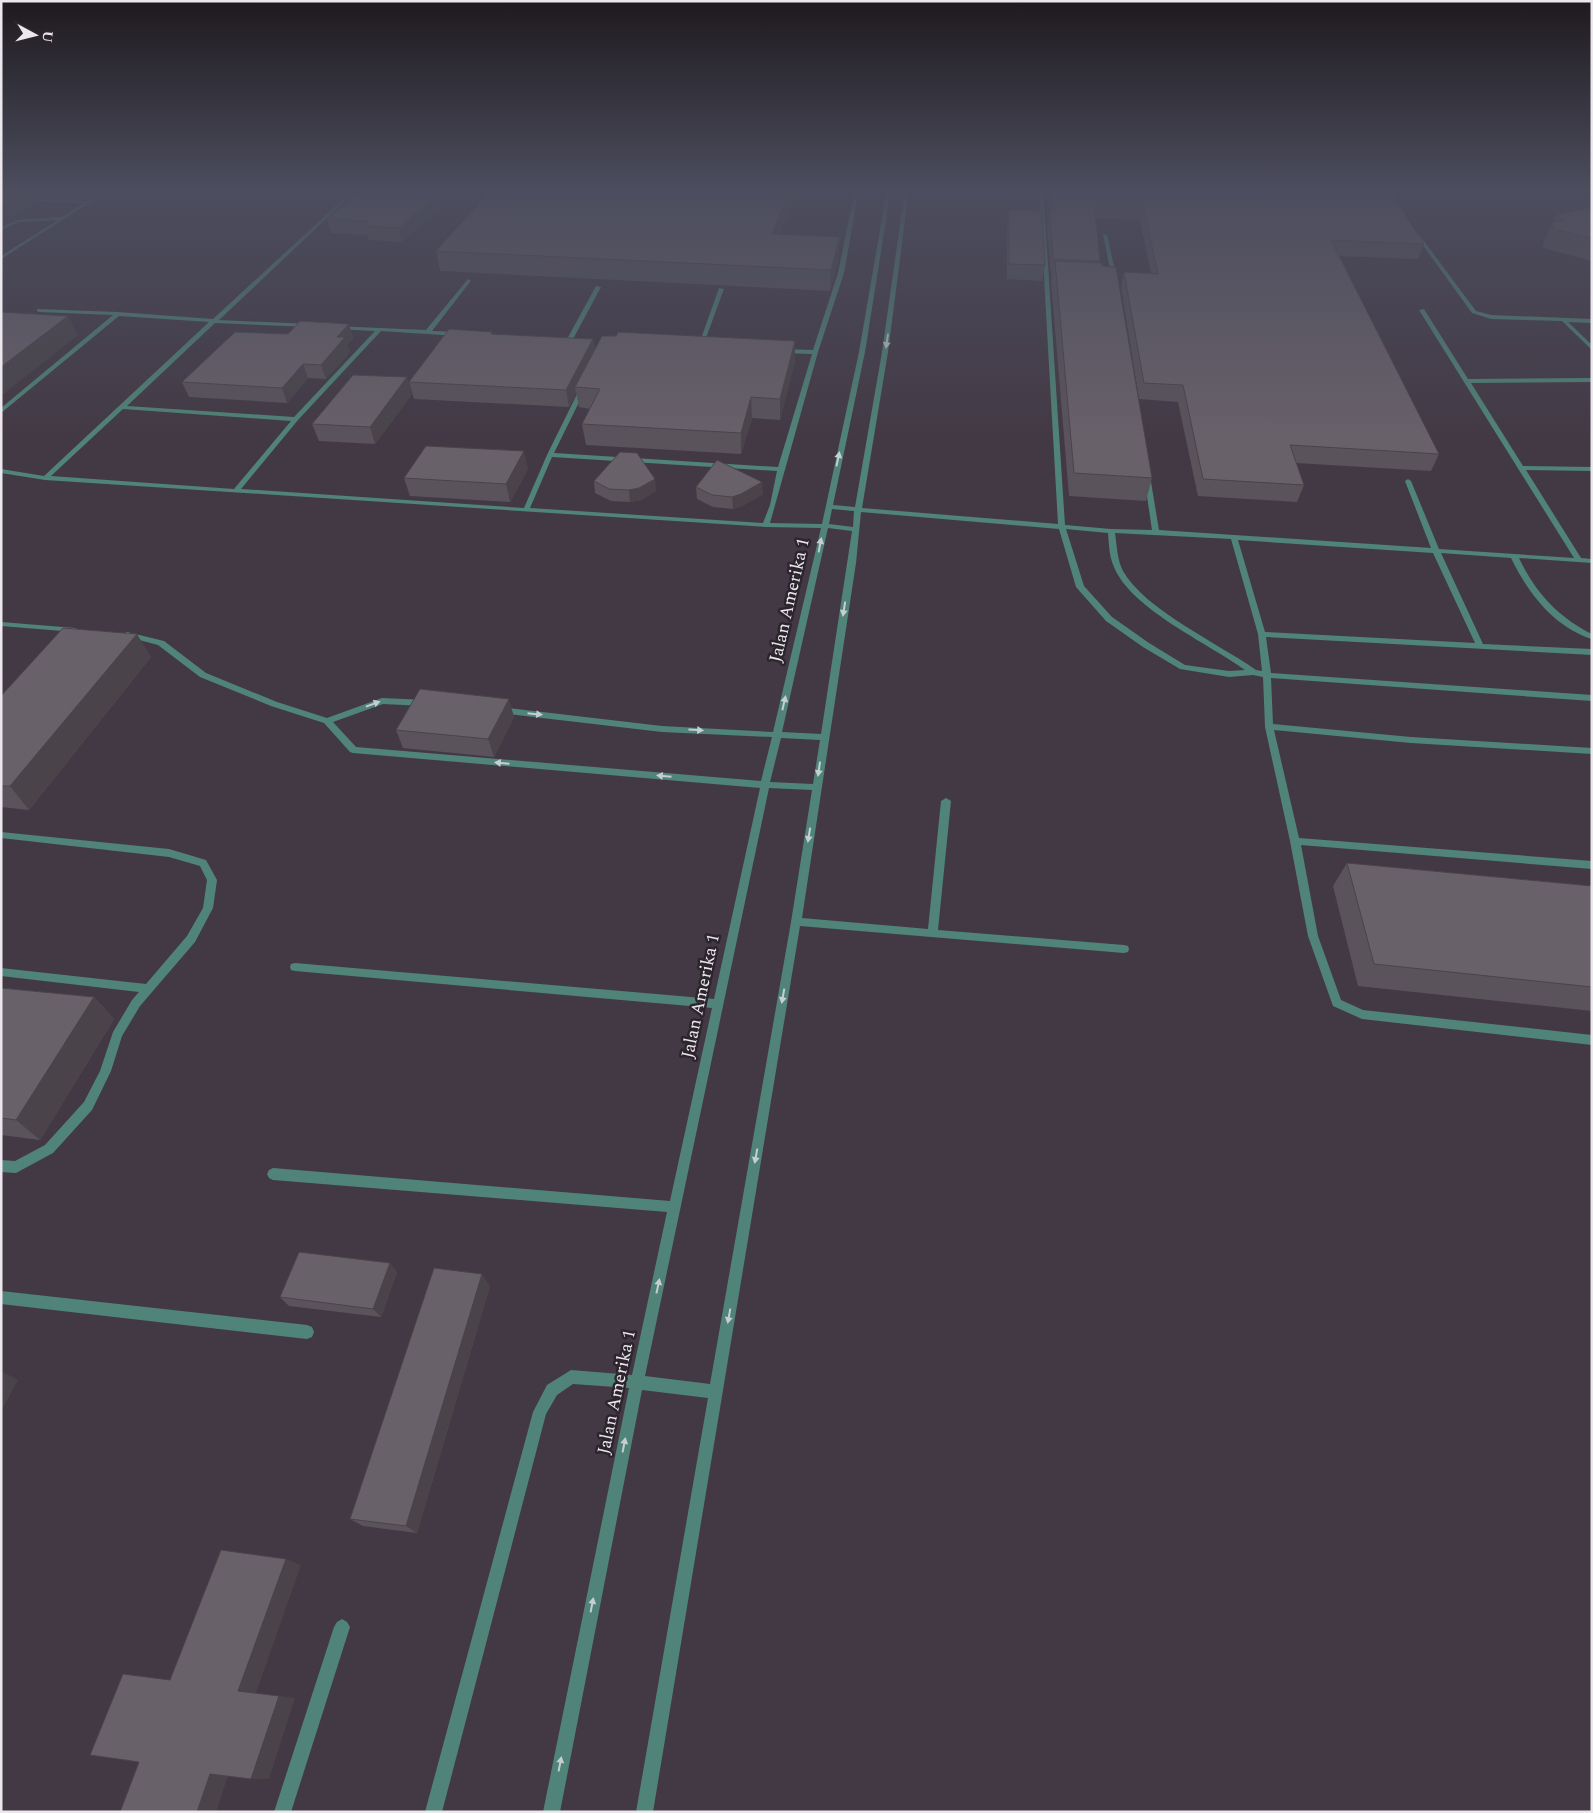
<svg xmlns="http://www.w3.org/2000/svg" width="1593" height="1813" font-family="Spectral,serif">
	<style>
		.built { fill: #433945 }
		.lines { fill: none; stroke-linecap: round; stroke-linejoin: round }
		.service { fill: #508478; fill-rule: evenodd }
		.wall { fill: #5a535b }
		.shaded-wall { fill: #4a444a }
		.building { fill: #69616a; stroke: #4a444a }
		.oneway { fill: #c5ced0 }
		.labels { text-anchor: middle; stroke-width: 5; stroke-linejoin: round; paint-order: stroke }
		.street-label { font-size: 18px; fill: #ece7ed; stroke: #2c252d }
	</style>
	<rect width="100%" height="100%" fill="#362f37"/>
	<rect class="built" x="1" y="189" width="1591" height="1623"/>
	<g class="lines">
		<g class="service">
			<path d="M 107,189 L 111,189 L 1,259 L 1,256 L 58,220 L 19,222 L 1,230 L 1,227 L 18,220 L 62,217 L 84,203 L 1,199 L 1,197 L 88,201 Z"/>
			<path d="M 354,189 L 358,189 L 219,320 L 309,324 L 312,326 L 311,327 L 215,323 L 127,406 L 294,417 L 375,331 L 336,329 L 334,328 L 334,326 L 426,330 L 468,279 L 471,281 L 470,282 L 432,331 L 459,332 L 462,334 L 459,336 L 381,331 L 298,420 L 241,489 L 524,508 L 547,455 L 580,388 L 583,386 L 586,388 L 554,453 L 778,467 L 812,354 L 783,353 L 780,351 L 783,349 L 813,350 L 838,273 L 855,189 L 859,189 L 844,273 L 818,352 L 770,523 L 822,524 L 859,352 L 887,189 L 891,189 L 865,352 L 833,505 L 855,507 L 882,352 L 905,189 L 909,189 L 888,352 L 862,508 L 1058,524 L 1039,189 L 1043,189 L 1065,525 L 1111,529 L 1152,530 L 1144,476 L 1147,474 L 1150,476 L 1159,530 L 1431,548 L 1405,481 L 1408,479 L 1411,481 L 1439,549 L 1574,558 L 1419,310 L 1424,309 L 1468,379 L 1592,378 L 1592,382 L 1471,383 L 1523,466 L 1592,467 L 1592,471 L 1526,470 L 1581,558 L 1592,559 L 1592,563 L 1519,558 C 1535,592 1558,617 1592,634 L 1592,639 C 1554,627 1528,593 1511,558 L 1441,553 L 1483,644 L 1592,649 L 1592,655 L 1266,637 L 1271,673 L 1592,695 L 1592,701 L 1271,678 L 1273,724 L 1411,737 L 1592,748 L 1592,754 L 1411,743 L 1274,730 L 1299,838 L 1592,861 L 1592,869 L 1301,845 L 1318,936 L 1341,1000 L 1363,1010 L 1592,1035 L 1592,1045 L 1362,1019 L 1333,1006 L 1308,936 L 1290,841 L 1265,727 L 1263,677 L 1253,675 L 1229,677 L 1180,669 L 1143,647 L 1106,621 L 1076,587 L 1059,529 L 861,512 L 856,563 L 802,918 L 928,929 L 941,801 L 946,798 L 951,801 L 938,930 L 1124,945 L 1128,946 L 1129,949 L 1128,952 L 1124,953 L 800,926 L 653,1812 L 636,1812 L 708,1398 L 642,1390 L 560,1812 L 543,1812 L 629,1388 L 573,1384 L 557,1395 L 546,1414 L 442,1812 L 425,1812 L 533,1412 L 547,1385 L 571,1370 L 632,1375 L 667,1212 L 273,1180 L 269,1178 L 267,1174 L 269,1170 L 273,1168 L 670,1201 L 712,1008 L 295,971 L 291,970 L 290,967 L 291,964 L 295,963 L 714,999 L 760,788 L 353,753 L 350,752 L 324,723 L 271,706 L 200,677 L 158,645 L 124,636 L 123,634 L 127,632 L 164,641 L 206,673 L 277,702 L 327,718 L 382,698 L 425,700 L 429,703 L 425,706 L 383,704 L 333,722 L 356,747 L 761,781 L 772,737 L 662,732 L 500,713 L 496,710 L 500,707 L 662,726 L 773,732 L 821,528 L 766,527 L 45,480 L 1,473 L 1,469 L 44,476 L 209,322 L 119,316 L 1,413 L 1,408 L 113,315 L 39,312 L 37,311 L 37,309 L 118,312 L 213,319 ZM 123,409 L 291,421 L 234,489 L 51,476 ZM 552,457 L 777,471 L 770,505 L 763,523 L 530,508 ZM 832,509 L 854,511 L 853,527 L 829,524 ZM 828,528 L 852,531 L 821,734 L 782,732 ZM 1066,529 L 1108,533 C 1109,544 1109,556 1114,567 C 1131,609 1208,643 1245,670 L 1229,671 L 1185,665 L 1149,643 L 1112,617 L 1084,586 ZM 1115,533 L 1231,539 L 1258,634 L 1262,671 L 1256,670 C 1218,643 1145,610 1123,571 C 1117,560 1117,546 1115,533 ZM 1238,540 L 1433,553 L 1475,643 L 1265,632 ZM 781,738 L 820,740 L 813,784 L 770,782 ZM 769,788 L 812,790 L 791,922 L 710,1384 L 645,1376 Z"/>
			<path d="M 1414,233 L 1418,233 L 1476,311 L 1491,315 L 1592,319 L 1592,323 L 1568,322 L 1592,345 L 1592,350 L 1562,321 L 1491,319 L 1472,313 Z"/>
			<path d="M 1103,234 L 1107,235 L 1117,280 L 1112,279 Z"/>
			<path d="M 596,286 L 601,287 L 572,341 L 567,342 L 566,341 Z"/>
			<path d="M 719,288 L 724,289 L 703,346 L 698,347 Z"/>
			<path d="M 1,622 L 75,628 L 79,630 L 75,632 L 1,626 Z"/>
			<path d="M 1,832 L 169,849 L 206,860 L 217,880 L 213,908 L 195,942 L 140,1006 L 122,1036 L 111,1071 L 92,1110 L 53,1153 L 16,1173 L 1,1172 L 1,1160 L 15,1161 L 45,1145 L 84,1102 L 100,1071 L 113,1032 L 132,1000 L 139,992 L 1,976 L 1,968 L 146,984 L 187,936 L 203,908 L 207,880 L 200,866 L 169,857 L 1,838 Z"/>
			<path d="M 1,1291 L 307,1325 L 312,1327 L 314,1332 L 312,1337 L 307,1339 L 1,1304 Z"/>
			<path d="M 342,1619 L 347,1622 L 350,1627 L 291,1812 L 274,1812 L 334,1627 L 337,1622 Z"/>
		</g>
	</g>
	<g class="wall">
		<path d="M 1,189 L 95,189 L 90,192 L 56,190 L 45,197 L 34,197 L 36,203 L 1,225 Z"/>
		<path d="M 458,189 L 402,242 L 369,240 L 367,235 L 331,233 L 327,219 Z"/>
		<path d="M 1050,189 L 1388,189 L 1424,244 L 1418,259 L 1338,256 L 1439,454 L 1431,471 L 1296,463 L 1304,485 L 1297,502 L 1198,496 L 1178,402 L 1139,399 L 1121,287 L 1124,272 L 1151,273 L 1140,220 L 1095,218 L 1100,263 L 1152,478 L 1146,501 L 1069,496 L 1051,281 L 1052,274 L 1051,274 L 1047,226 L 1050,212 L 1051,212 Z"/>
		<path d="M 1592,208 L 1592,261 L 1543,248 L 1544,241 L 1556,215 Z"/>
		<path d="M 1009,210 L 1045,265 L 1042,281 L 1007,279 L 1007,225 Z"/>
		<path d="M 780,234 L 839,256 L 830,291 L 440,271 L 436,251 Z"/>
		<path d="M 349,324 L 353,338 L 347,345 L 350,352 L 326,379 L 308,378 L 287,403 L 189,397 L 182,382 L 288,334 Z"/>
		<path d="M 493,334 L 593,339 L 595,350 L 795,361 L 780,420 L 752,418 L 741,454 L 586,445 L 582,424 L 590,409 L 579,407 L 576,393 L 569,407 L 414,399 L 409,382 Z"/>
		<path d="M 412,394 L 375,444 L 319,441 L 312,424 Z"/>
		<path d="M 528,469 L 510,502 L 410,496 L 404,478 Z"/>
		<path d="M 594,481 L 656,491 L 641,500 L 630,502 L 611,501 L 595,493 Z"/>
		<path d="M 696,487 L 763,494 L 742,506 L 733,509 L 713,507 L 697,499 Z"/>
		<path d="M 151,657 L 29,810 L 1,807 L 1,696 Z"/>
		<path d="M 514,717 L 494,757 L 403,748 L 396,730 Z"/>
		<path d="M 1347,863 L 1592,886 L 1592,1011 L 1358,986 L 1333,886 Z"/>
		<path d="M 1,988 L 94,997 L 114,1019 L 40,1140 L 1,1135 Z"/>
		<path d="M 397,1272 L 381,1317 L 289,1306 L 280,1297 Z"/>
		<path d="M 490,1286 L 417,1533 L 363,1526 L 350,1519 Z"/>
	</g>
	<g class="shaded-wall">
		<path d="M 41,189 L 55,189 L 56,190 L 45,197 Z"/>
		<path d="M 88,189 L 95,189 L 90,192 Z"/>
		<path d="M 441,189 L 458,189 L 402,242 L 399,228 Z"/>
		<path d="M 790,189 L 797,189 L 773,253 L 772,234 Z"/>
		<path d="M 30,190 L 36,203 L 1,225 L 1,207 Z"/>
		<path d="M 840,237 L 839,256 L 830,291 L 831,270 Z"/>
		<path d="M 68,316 L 78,335 L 1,396 L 1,367 Z"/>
		<path d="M 349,324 L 353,338 L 347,345 L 350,352 L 326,379 L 321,365 L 337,337 Z"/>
		<path d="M 593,339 L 595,355 L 575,387 L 576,393 L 569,407 L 566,390 Z"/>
		<path d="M 795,341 L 795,361 L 780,420 L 780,399 Z"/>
		<path d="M 303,364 L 308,378 L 287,403 L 282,388 Z"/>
		<path d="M 407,377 L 412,394 L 375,444 L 370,427 Z"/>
		<path d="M 751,397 L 752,418 L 741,454 L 741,433 Z"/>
		<path d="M 524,451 L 528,469 L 510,502 L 506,484 Z"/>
		<path d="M 655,479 L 656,491 L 641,500 L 630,502 L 629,490 Z"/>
		<path d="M 762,482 L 763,494 L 742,506 L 733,509 L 732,497 Z"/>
		<path d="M 137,634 L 151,657 L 29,810 L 10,786 Z"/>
		<path d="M 509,699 L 514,717 L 494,757 L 488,739 Z"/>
		<path d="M 94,997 L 114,1019 L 40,1140 L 16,1120 Z"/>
		<path d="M 390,1263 L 397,1272 L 381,1317 L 373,1309 Z"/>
		<path d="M 482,1274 L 490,1286 L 417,1533 L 406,1526 Z"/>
		<path d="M 1,1371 L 18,1380 L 1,1411 Z"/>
		<path d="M 286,1559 L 301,1565 L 256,1693 L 238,1691 Z"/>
		<path d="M 279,1696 L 295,1698 L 269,1779 L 251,1779 Z"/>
		<path d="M 229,1773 L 216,1812 L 197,1812 L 210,1774 Z"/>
	</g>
	<g class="building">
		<path d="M 1,189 L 9,189 L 30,190 L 1,207 Z"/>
		<path d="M 363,189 L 441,189 L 399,228 L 365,226 L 369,221 L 327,219 Z"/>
		<path d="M 492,189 L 790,189 L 772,234 L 840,237 L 831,270 L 436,251 Z"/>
		<path d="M 1053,189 L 1388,189 L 1424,244 L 1331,240 L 1439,454 L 1290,445 L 1304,485 L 1203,479 L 1183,385 L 1144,383 L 1124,272 L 1158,274 L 1143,205 L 1094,203 L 1100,261 L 1053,259 L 1050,212 L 1055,212 Z"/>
		<path d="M 1587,208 L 1592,208 L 1592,238 L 1553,229 L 1553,221 L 1564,221 L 1556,215 Z"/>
		<path d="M 1009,210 L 1042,211 L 1045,265 L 1009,264 Z"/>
		<path d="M 1055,261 L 1102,263 L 1102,266 L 1116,267 L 1152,478 L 1074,473 Z"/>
		<path d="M 1,312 L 68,316 L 1,367 Z"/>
		<path d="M 300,321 L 349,324 L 337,337 L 345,337 L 321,365 L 303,364 L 282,388 L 182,382 L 235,332 L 288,334 Z"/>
		<path d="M 449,329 L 492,332 L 491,334 L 593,339 L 566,390 L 409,382 Z"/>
		<path d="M 618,332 L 795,341 L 780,399 L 751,397 L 741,433 L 582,424 L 600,389 L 575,387 L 602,336 L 616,336 Z"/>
		<path d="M 353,375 L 407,377 L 370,427 L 312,424 Z"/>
		<path d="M 426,446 L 524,451 L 506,484 L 404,478 Z"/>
		<path d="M 620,452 L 637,453 L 655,479 L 639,488 L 629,490 L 609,489 L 594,481 Z"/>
		<path d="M 717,460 L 762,482 L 741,494 L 732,497 L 712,495 L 696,487 Z"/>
		<path d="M 63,628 L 137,634 L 10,786 L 1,786 L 1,696 Z"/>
		<path d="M 420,689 L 509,699 L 488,739 L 396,730 Z"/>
		<path d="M 1347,863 L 1592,886 L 1592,987 L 1374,964 Z"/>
		<path d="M 1,988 L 94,997 L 16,1120 L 1,1118 Z"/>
		<path d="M 299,1252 L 390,1263 L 373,1309 L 280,1297 Z"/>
		<path d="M 434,1268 L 482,1274 L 406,1526 L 350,1519 Z"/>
		<path d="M 221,1550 L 286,1559 L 238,1691 L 279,1696 L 251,1779 L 210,1774 L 197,1812 L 120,1812 L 139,1762 L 90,1755 L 123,1674 L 170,1680 Z"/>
	</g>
	<defs><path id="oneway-solid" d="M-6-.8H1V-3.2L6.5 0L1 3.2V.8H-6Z" transform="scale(1.25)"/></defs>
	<g class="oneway">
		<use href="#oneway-solid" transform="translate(887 341) rotate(98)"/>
		<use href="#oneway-solid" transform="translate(838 459) rotate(-78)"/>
		<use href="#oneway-solid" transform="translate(820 545) rotate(-79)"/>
		<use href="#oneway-solid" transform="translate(844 609) rotate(99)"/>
		<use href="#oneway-solid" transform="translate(784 703) rotate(-77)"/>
		<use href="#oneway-solid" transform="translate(373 704) rotate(-20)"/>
		<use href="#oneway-solid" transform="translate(535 714) rotate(6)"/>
		<use href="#oneway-solid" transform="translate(696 730) rotate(3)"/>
		<use href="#oneway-solid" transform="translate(502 763) rotate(-175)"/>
		<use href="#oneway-solid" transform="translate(819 769) rotate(98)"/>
		<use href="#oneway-solid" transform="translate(664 776) rotate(-175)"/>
		<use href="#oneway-solid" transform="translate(809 835) rotate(99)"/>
		<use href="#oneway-solid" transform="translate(783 996) rotate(100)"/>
		<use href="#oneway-solid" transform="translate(756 1156) rotate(100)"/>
		<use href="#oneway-solid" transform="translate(658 1286) rotate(-78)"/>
		<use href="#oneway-solid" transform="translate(729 1316) rotate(100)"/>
		<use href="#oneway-solid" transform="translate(624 1445) rotate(-79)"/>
		<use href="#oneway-solid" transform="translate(592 1605) rotate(-79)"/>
		<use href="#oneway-solid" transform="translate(560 1764) rotate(-79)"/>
	</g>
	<linearGradient id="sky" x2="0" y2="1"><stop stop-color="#1e1a1e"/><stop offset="0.43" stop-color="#4c4d5e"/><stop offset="1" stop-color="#4c4d5e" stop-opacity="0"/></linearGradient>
	<rect width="1593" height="442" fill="url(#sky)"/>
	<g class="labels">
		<g class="street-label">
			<text transform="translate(789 600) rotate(-77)" y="6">Jalan Amerika 1</text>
			<text transform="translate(700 996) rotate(-78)" y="6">Jalan Amerika 1</text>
			<text transform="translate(616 1392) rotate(-78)" y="6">Jalan Amerika 1</text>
		</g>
	</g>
	<rect width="1593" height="1813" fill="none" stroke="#ece7ed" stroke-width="5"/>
	<g transform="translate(35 35) rotate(97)" stroke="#2c252d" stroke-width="4" paint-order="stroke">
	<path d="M0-4L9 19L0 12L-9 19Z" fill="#ece7ed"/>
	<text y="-8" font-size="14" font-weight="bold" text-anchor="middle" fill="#ece7ed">U</text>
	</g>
</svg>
